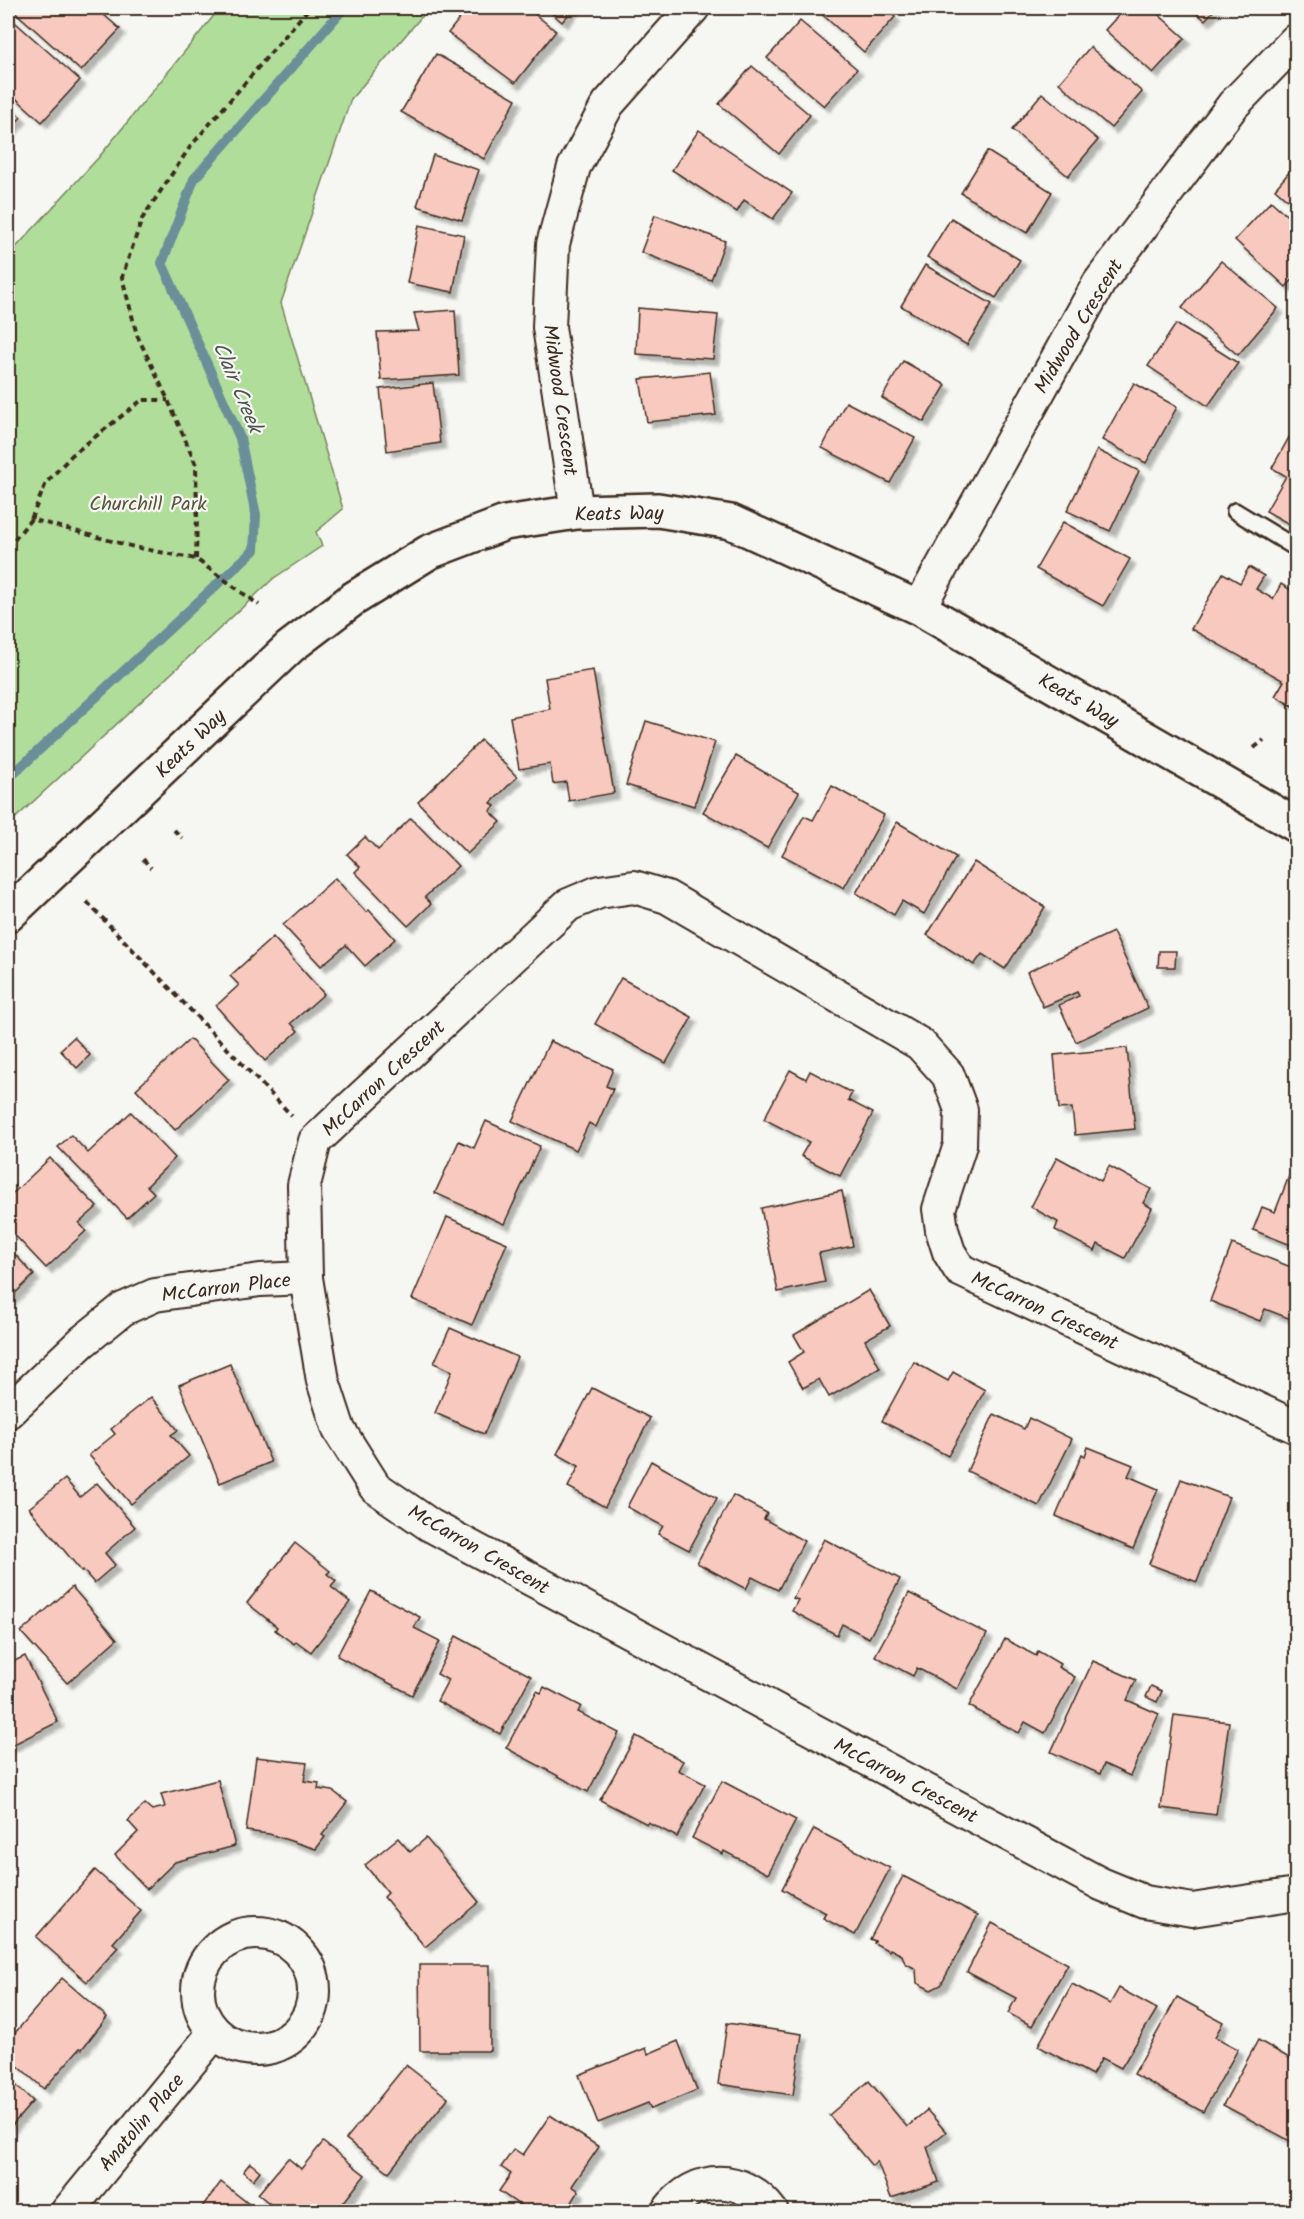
<svg xmlns="http://www.w3.org/2000/svg" width="1304" height="2219" font-family="Kalam,sans-serif">
	<style>
		.green { fill: #b1dd9b; stroke: #76845c; stroke-width: 1.5 }
		.lines { fill: none; stroke-linecap: round; stroke-linejoin: round }
		.stream { stroke: #6a8f99; stroke-width: 10 }
		.building { fill: #f8c9bf; stroke: #3b2a1e; stroke-width: 1.5; filter: url(#shadow) }
		.service-casing { stroke: #3b2a1e; stroke-width: 20 }
		.minor-casing { stroke: #3b2a1e; stroke-width: 36 }
		.tertiary-casing { stroke: #3b2a1e; stroke-width: 38 }
		.path { stroke: #3b2a1e; stroke-width: 4; stroke-dasharray: 6 4.5; stroke-linecap: butt }
		.service { stroke: #f6f6f2; stroke-width: 15 }
		.minor { stroke: #f6f6f2; stroke-width: 32 }
		.tertiary { stroke: #f6f6f2; stroke-width: 33 }
		.labels { text-anchor: middle; stroke-width: 4.5; stroke-linejoin: round; paint-order: stroke }
		.street-label { font-size: 20px; fill: #3b2a1e; stroke: #f6f6f2 }
		.park-label { font-size: 20px; fill: #58573d; stroke: #f6f6f2 }
		.water-label { font-size: 21px; font-style: italic; fill: #4f5451; stroke: #f6f6f2 }
	</style>
	<defs>
		<filter id="shadow"><feDropShadow dx="5.5" dy="5.5" stdDeviation="1.5" flood-color="#0004"/></filter>
	</defs>
	<rect width="100%" height="100%" fill="#f6f6f2"/>
	<filter id="ink" filterUnits="userSpaceOnUse"><feTurbulence type="fractalNoise" baseFrequency=".0167" numOctaves="2"/><feDisplacementMap in="SourceGraphic" scale="12" xChannelSelector="R" yChannelSelector="G"/><feConvolveMatrix kernelMatrix="1 2 1 2 8 2 1 2 1" color-interpolation-filters="sRGB"/></filter>
	<g filter="url(#ink)">
		<path class="green" d="M 220,8 L 429,8 L 351,99 L 281,303 L 343,509 L 316,532 L 322,546 L 274,578 L 8,825 L 8,256 L 99,157 Z"/>
		<g class="lines">
			<path class="stream" d="M 8,779 L 254,550 L 256,515 L 240,438 L 162,263 L 194,179 L 344,8"/>
		</g>
		<g class="building">
			<path d="M 17,8 L 96,8 L 120,29 L 81,71 L 14,11 Z"/>
			<path d="M 468,8 L 527,8 L 556,31 L 515,83 L 448,33 Z"/>
			<path d="M 546,8 L 574,8 L 562,22 Z"/>
			<path d="M 815,8 L 885,8 L 895,17 L 864,52 Z"/>
			<path d="M 1125,8 L 1151,8 L 1185,38 L 1153,73 L 1105,30 Z"/>
			<path d="M 1191,8 L 1216,8 L 1205,20 Z"/>
			<path d="M 8,16 L 80,80 L 42,122 L 8,91 Z"/>
			<path d="M 800,21 L 857,69 L 824,106 L 767,58 Z"/>
			<path d="M 1090,47 L 1142,92 L 1111,128 L 1059,83 Z"/>
			<path d="M 436,54 L 516,99 L 484,159 L 401,112 Z"/>
			<path d="M 752,66 L 810,115 L 779,154 L 719,104 Z"/>
			<path d="M 1042,93 L 1098,140 L 1068,176 L 1012,130 Z"/>
			<path d="M 8,105 L 21,117 L 8,132 Z"/>
			<path d="M 699,130 L 792,193 L 773,219 L 744,200 L 737,212 L 672,170 Z"/>
			<path d="M 987,151 L 1052,192 L 1027,233 L 961,193 Z"/>
			<path d="M 433,155 L 479,170 L 462,220 L 417,206 Z"/>
			<path d="M 1296,164 L 1296,207 L 1275,189 Z"/>
			<path d="M 1271,201 L 1296,224 L 1296,276 L 1286,287 L 1235,240 Z"/>
			<path d="M 655,215 L 725,241 L 711,280 L 641,252 Z"/>
			<path d="M 951,218 L 1020,260 L 996,298 L 927,257 Z"/>
			<path d="M 419,225 L 464,235 L 453,292 L 407,283 Z"/>
			<path d="M 1221,261 L 1278,308 L 1238,355 L 1182,308 Z"/>
			<path d="M 925,265 L 992,304 L 967,345 L 901,306 Z"/>
			<path d="M 638,308 L 718,315 L 713,359 L 636,354 Z"/>
			<path d="M 455,310 L 459,375 L 381,380 L 377,332 L 419,331 L 414,313 Z"/>
			<path d="M 1176,324 L 1238,363 L 1208,406 L 1148,366 Z"/>
			<path d="M 903,361 L 946,385 L 924,422 L 882,398 Z"/>
			<path d="M 710,372 L 716,415 L 647,422 L 640,379 Z"/>
			<path d="M 433,383 L 440,443 L 387,451 L 380,389 Z"/>
			<path d="M 1134,383 L 1177,407 L 1146,463 L 1102,440 Z"/>
			<path d="M 846,402 L 915,438 L 890,483 L 822,448 Z"/>
			<path d="M 1296,425 L 1296,528 L 1266,511 L 1286,476 L 1272,468 Z"/>
			<path d="M 1097,450 L 1139,471 L 1110,531 L 1067,511 Z"/>
			<path d="M 1063,522 L 1130,559 L 1103,606 L 1036,569 Z"/>
			<path d="M 1249,567 L 1264,576 L 1256,589 L 1273,599 L 1281,584 L 1296,593 L 1296,708 L 1275,696 L 1284,681 L 1191,629 L 1223,573 L 1240,583 Z"/>
			<path d="M 593,670 L 614,793 L 569,801 L 566,782 L 553,784 L 550,764 L 519,769 L 510,717 L 550,709 L 545,678 Z"/>
			<path d="M 646,721 L 715,742 L 694,806 L 626,785 Z"/>
			<path d="M 481,740 L 517,777 L 491,803 L 495,806 L 490,811 L 501,822 L 467,854 L 418,802 Z"/>
			<path d="M 736,756 L 799,792 L 767,848 L 703,812 Z"/>
			<path d="M 832,786 L 884,815 L 844,888 L 782,855 L 804,816 L 813,820 Z"/>
			<path d="M 411,818 L 458,866 L 425,897 L 431,904 L 408,926 L 355,872 L 360,867 L 347,854 L 365,837 L 378,850 Z"/>
			<path d="M 897,822 L 956,857 L 924,914 L 902,901 L 894,915 L 856,893 Z"/>
			<path d="M 974,862 L 1045,907 L 1005,969 L 982,954 L 974,965 L 927,935 Z"/>
			<path d="M 335,878 L 366,912 L 369,910 L 395,939 L 365,966 L 346,945 L 321,966 L 283,925 Z"/>
			<path d="M 1113,932 L 1148,1008 L 1076,1042 L 1059,1005 L 1079,996 L 1077,992 L 1043,1007 L 1027,972 Z"/>
			<path d="M 273,937 L 324,994 L 291,1023 L 298,1031 L 265,1061 L 216,1006 L 239,985 L 230,976 Z"/>
			<path d="M 1159,951 L 1176,951 L 1175,967 L 1158,967 Z"/>
			<path d="M 621,978 L 692,1017 L 666,1063 L 595,1024 Z"/>
			<path d="M 74,1037 L 90,1055 L 77,1068 L 60,1050 Z"/>
			<path d="M 190,1039 L 229,1080 L 175,1130 L 136,1089 Z"/>
			<path d="M 550,1041 L 613,1069 L 606,1086 L 613,1089 L 596,1127 L 589,1123 L 576,1150 L 512,1121 Z"/>
			<path d="M 1127,1048 L 1135,1129 L 1075,1135 L 1072,1108 L 1059,1109 L 1054,1055 Z"/>
			<path d="M 790,1070 L 806,1079 L 810,1071 L 852,1093 L 848,1100 L 873,1113 L 840,1176 L 801,1156 L 809,1142 L 764,1119 Z"/>
			<path d="M 131,1112 L 175,1158 L 147,1186 L 154,1193 L 127,1218 L 58,1147 L 71,1135 L 88,1153 Z"/>
			<path d="M 486,1121 L 540,1146 L 504,1224 L 435,1193 L 459,1141 L 474,1148 Z"/>
			<path d="M 1057,1157 L 1101,1181 L 1109,1166 L 1151,1189 L 1143,1203 L 1152,1208 L 1125,1258 L 1098,1244 L 1095,1251 L 1055,1230 L 1058,1222 L 1031,1207 Z"/>
			<path d="M 50,1158 L 97,1207 L 79,1223 L 86,1231 L 46,1268 L 8,1228 L 8,1198 Z"/>
			<path d="M 1296,1158 L 1296,1247 L 1253,1230 L 1262,1207 L 1275,1212 Z"/>
			<path d="M 842,1191 L 853,1246 L 819,1253 L 825,1282 L 778,1292 L 761,1208 Z"/>
			<path d="M 447,1217 L 507,1243 L 472,1325 L 412,1299 Z"/>
			<path d="M 1232,1244 L 1296,1269 L 1296,1321 L 1265,1309 L 1260,1321 L 1210,1301 Z"/>
			<path d="M 8,1247 L 34,1275 L 8,1300 Z"/>
			<path d="M 869,1290 L 890,1326 L 865,1340 L 880,1368 L 829,1397 L 819,1379 L 803,1388 L 788,1362 L 804,1352 L 794,1335 Z"/>
			<path d="M 450,1328 L 517,1357 L 484,1434 L 435,1413 L 452,1371 L 434,1363 Z"/>
			<path d="M 914,1362 L 948,1381 L 953,1372 L 985,1390 L 948,1456 L 882,1421 Z"/>
			<path d="M 230,1364 L 271,1462 L 220,1483 L 179,1385 Z"/>
			<path d="M 592,1388 L 650,1418 L 605,1507 L 568,1487 L 579,1466 L 557,1454 Z"/>
			<path d="M 151,1397 L 178,1430 L 171,1435 L 189,1456 L 131,1504 L 89,1455 L 115,1434 L 111,1429 Z"/>
			<path d="M 994,1414 L 1024,1429 L 1029,1418 L 1072,1439 L 1039,1506 L 967,1471 Z"/>
			<path d="M 1088,1447 L 1133,1465 L 1128,1476 L 1158,1489 L 1133,1549 L 1056,1516 L 1082,1454 L 1085,1456 Z"/>
			<path d="M 651,1461 L 717,1498 L 689,1550 L 658,1534 L 663,1526 L 627,1507 Z"/>
			<path d="M 65,1479 L 80,1497 L 97,1483 L 135,1527 L 105,1553 L 115,1565 L 94,1583 L 83,1570 L 82,1572 L 29,1508 Z"/>
			<path d="M 1181,1479 L 1229,1497 L 1197,1582 L 1149,1564 Z"/>
			<path d="M 733,1495 L 767,1513 L 764,1519 L 804,1541 L 778,1590 L 752,1577 L 746,1589 L 697,1563 Z"/>
			<path d="M 824,1539 L 900,1579 L 869,1638 L 842,1624 L 837,1635 L 792,1611 L 798,1600 L 793,1598 Z"/>
			<path d="M 295,1543 L 330,1571 L 327,1574 L 336,1581 L 331,1587 L 350,1602 L 311,1652 L 296,1641 L 294,1644 L 275,1630 L 277,1627 L 247,1603 Z"/>
			<path d="M 72,1587 L 117,1639 L 67,1683 L 21,1632 Z"/>
			<path d="M 371,1591 L 420,1617 L 414,1628 L 440,1641 L 412,1695 L 337,1656 Z"/>
			<path d="M 909,1593 L 987,1634 L 957,1689 L 917,1668 L 913,1676 L 875,1656 Z"/>
			<path d="M 456,1636 L 531,1676 L 500,1734 L 437,1701 L 448,1680 L 437,1674 Z"/>
			<path d="M 1005,1639 L 1036,1656 L 1038,1651 L 1060,1664 L 1058,1667 L 1075,1677 L 1045,1733 L 1025,1722 L 1019,1733 L 969,1706 Z"/>
			<path d="M 25,1656 L 58,1722 L 8,1747 L 8,1664 Z"/>
			<path d="M 1093,1661 L 1136,1680 L 1127,1700 L 1159,1714 L 1130,1776 L 1104,1764 L 1100,1774 L 1051,1752 Z"/>
			<path d="M 1151,1686 L 1162,1691 L 1157,1702 L 1146,1697 Z"/>
			<path d="M 544,1687 L 581,1706 L 578,1712 L 619,1733 L 588,1792 L 506,1748 L 537,1691 L 541,1693 Z"/>
			<path d="M 1174,1715 L 1229,1722 L 1216,1815 L 1161,1808 Z"/>
			<path d="M 636,1736 L 683,1761 L 678,1770 L 705,1784 L 677,1837 L 648,1822 L 647,1824 L 600,1800 Z"/>
			<path d="M 256,1757 L 307,1763 L 304,1781 L 319,1783 L 318,1789 L 333,1791 L 347,1802 L 322,1835 L 325,1837 L 316,1849 L 269,1834 L 246,1831 Z"/>
			<path d="M 218,1780 L 235,1846 L 175,1862 L 147,1889 L 115,1855 L 138,1832 L 128,1821 L 145,1804 L 152,1810 L 165,1807 L 161,1794 Z"/>
			<path d="M 722,1781 L 796,1820 L 768,1874 L 724,1851 L 723,1854 L 692,1838 Z"/>
			<path d="M 814,1829 L 890,1868 L 855,1935 L 823,1918 L 826,1913 L 782,1889 Z"/>
			<path d="M 398,1838 L 410,1852 L 426,1838 L 479,1902 L 425,1947 L 384,1897 L 388,1893 L 365,1865 Z"/>
			<path d="M 95,1870 L 141,1911 L 113,1943 L 118,1947 L 87,1982 L 36,1937 Z"/>
			<path d="M 903,1876 L 978,1915 L 941,1985 L 931,1990 L 917,1983 L 916,1969 L 905,1963 L 902,1955 L 890,1949 L 889,1951 L 874,1943 L 875,1941 L 870,1939 Z"/>
			<path d="M 992,1923 L 1068,1964 L 1032,2026 L 1008,2013 L 1016,1998 L 967,1972 Z"/>
			<path d="M 419,1965 L 490,1965 L 490,2051 L 420,2051 Z"/>
			<path d="M 62,1978 L 107,2017 L 82,2049 L 80,2048 L 44,2089 L 8,2057 L 8,2041 Z"/>
			<path d="M 1072,1984 L 1110,2004 L 1119,1988 L 1157,2009 L 1121,2068 L 1102,2058 L 1092,2075 L 1038,2046 Z"/>
			<path d="M 1177,1997 L 1223,2022 L 1215,2037 L 1238,2049 L 1203,2112 L 1134,2074 Z"/>
			<path d="M 727,2023 L 802,2034 L 793,2095 L 718,2084 Z"/>
			<path d="M 1258,2040 L 1296,2062 L 1296,2134 L 1292,2142 L 1223,2105 Z"/>
			<path d="M 678,2041 L 697,2090 L 651,2109 L 648,2103 L 598,2123 L 579,2075 L 646,2048 L 648,2054 Z"/>
			<path d="M 406,2065 L 448,2098 L 389,2172 L 346,2139 Z"/>
			<path d="M 8,2078 L 33,2101 L 8,2130 Z"/>
			<path d="M 869,2081 L 907,2127 L 927,2110 L 946,2132 L 927,2147 L 939,2182 L 891,2198 L 877,2161 L 872,2166 L 829,2115 Z"/>
			<path d="M 550,2115 L 599,2147 L 572,2186 L 579,2191 L 566,2212 L 530,2212 L 499,2191 L 511,2174 L 501,2167 L 514,2149 L 523,2155 Z"/>
			<path d="M 323,2142 L 365,2175 L 336,2212 L 280,2212 L 258,2194 L 288,2158 L 301,2169 Z"/>
			<path d="M 250,2163 L 260,2171 L 253,2180 L 243,2172 Z"/>
			<path d="M 221,2182 L 259,2212 L 198,2212 Z"/>
		</g>
		<g class="lines">
			<g class="service-casing">
				<path id="service" d="M 1235,511 L 1296,548"/>
			</g>
			<g class="minor-casing">
				<g id="minor">
					<path d="M 577,512 L 549,327 L 553,244 L 574,167 L 608,104 L 693,8"/>
					<path d="M 919,608 L 1099,283 L 1233,105 L 1296,40"/>
					<path d="M 8,1412 L 82,1342 L 123,1309 L 155,1295 L 260,1280 L 306,1278"/>
					<path d="M 1296,1427 L 960,1270 L 949,1252 L 942,1230 L 939,1209 L 960,1145 L 961,1110 L 948,1075 L 920,1044 L 667,897 L 634,887 L 599,892 L 568,905 L 315,1141 L 304,1185 L 306,1278 L 323,1381 L 339,1430 L 375,1487 L 430,1525 L 1101,1884 L 1145,1902 L 1192,1910 L 1296,1894"/>
					<circle cx="256" cy="1991" r="58"/>
					<path d="M 67,2212 L 214,2033"/>
					<path d="M 667,2212 C 696,2173 743,2173 772,2212"/>
				</g>
			</g>
			<g class="tertiary-casing">
				<path id="tertiary" d="M 8,915 L 290,647 L 353,599 L 429,552 L 505,523 L 577,512 L 658,510 L 731,522 L 919,608 L 1296,825"/>
			</g>
			<g class="path">
				<path d="M 31,519 L 46,483 L 72,455 L 142,400 L 168,400"/>
				<path d="M 8,548 L 31,519 L 134,547 L 196,559 L 259,605"/>
				<path d="M 196,559 L 197,513 L 196,465 L 168,400 L 137,335 L 122,277 L 142,219 L 190,147 L 309,8"/>
				<path d="M 1254,748 L 1264,740"/>
				<path d="M 1296,773 L 1296,772"/>
				<path d="M 174,830 L 182,838"/>
				<path d="M 143,859 L 151,868"/>
				<path d="M 87,902 L 292,1116"/>
			</g>
			<use href="#service" class="service"/>
			<use href="#minor" class="minor"/>
			<use href="#tertiary" class="tertiary"/>
		</g>
	</g>
	<g class="labels">
		<g class="street-label">
			<text transform="translate(1078 326) rotate(-59)" y="7">Midwood Crescent</text>
			<text transform="translate(561 400) rotate(82)" y="7">Midwood Crescent</text>
			<text transform="translate(619 513) rotate(-1)" y="7">Keats Way</text>
			<text transform="translate(1079 700) rotate(30)" y="7">Keats Way</text>
			<text transform="translate(190 743) rotate(-44)" y="7">Keats Way</text>
			<text transform="translate(383 1078) rotate(-43)" y="7">McCarron Crescent</text>
			<text transform="translate(226 1287) rotate(-7)" y="7">McCarron Place</text>
			<text transform="translate(1045 1310) rotate(25)" y="7">McCarron Crescent</text>
			<text transform="translate(479 1549) rotate(30)" y="7">McCarron Crescent</text>
			<text transform="translate(906 1780) rotate(28)" y="7">McCarron Crescent</text>
			<text transform="translate(141 2122) rotate(-50)" y="7">Anatolin Place</text>
		</g>
		<g class="park-label">
			<text x="148" y="510">Churchill Park</text>
		</g>
		<g class="water-label">
			<text transform="translate(238 387) rotate(67)" y="7">Clair Creek</text>
		</g>
	</g>
	<rect width="1304" height="2219" fill="none" stroke="#f6f6f2" stroke-width="30"/>
	<rect x="15" y="15" width="1274" height="2189" fill="none" stroke="#3b2a1e" stroke-width="2" filter="url(#ink)"/>
</svg>
